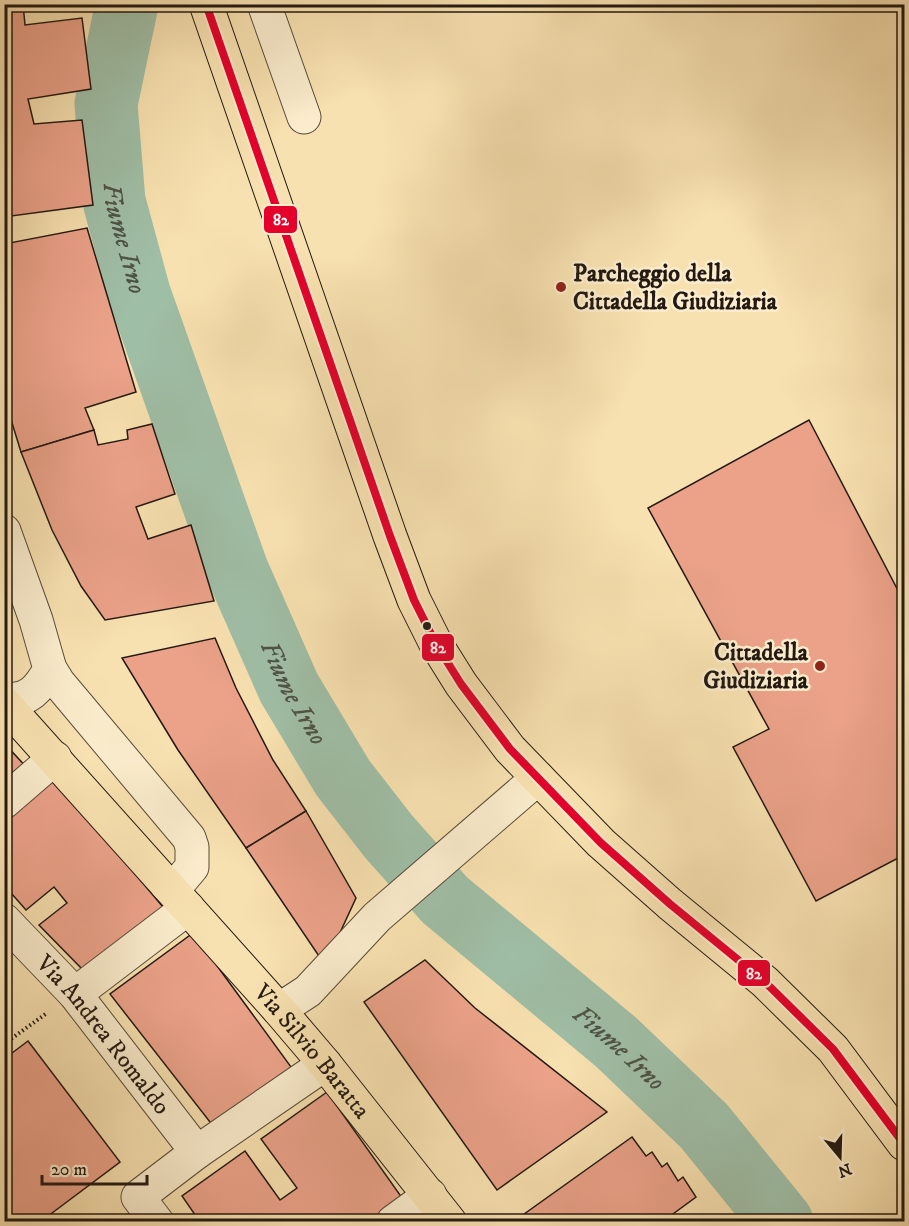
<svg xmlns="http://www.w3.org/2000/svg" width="909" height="1226" font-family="'IM FELL DW Pica',serif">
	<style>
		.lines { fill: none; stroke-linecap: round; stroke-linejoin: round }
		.river { stroke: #9fbea6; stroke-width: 63 }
		.building { fill: #eba289; stroke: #231912; stroke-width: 1.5 }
		.minor-casing { stroke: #584b3a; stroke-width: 35 }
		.major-casing { stroke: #231912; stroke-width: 35 }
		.path { stroke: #231912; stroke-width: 4; stroke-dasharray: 1.5 3; stroke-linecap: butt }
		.minor { stroke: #faeccc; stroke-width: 33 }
		.major { stroke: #f8e1b0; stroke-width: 33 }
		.bus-1-casing { stroke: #faeccc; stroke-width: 12 }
		.bus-1 { stroke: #e4002b; stroke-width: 8 }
		.poi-dot { fill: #8f2418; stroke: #faeccc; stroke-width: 2 }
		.bus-dot { fill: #231912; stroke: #faeccc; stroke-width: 2 }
		.labels { text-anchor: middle; stroke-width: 5; stroke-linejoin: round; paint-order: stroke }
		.poi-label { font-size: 24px; font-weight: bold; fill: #231912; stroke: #faeccc; text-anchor: start }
		.street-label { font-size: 24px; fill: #231912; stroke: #faeccc }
		.water-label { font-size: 26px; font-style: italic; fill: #4e5346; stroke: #faeccc }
		.line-badge { stroke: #faeccc; stroke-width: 2 }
		.badge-label { font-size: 16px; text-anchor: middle; font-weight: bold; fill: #fff }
	</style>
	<rect width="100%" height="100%" fill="#f8e1b0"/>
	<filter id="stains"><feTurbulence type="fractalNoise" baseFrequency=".00333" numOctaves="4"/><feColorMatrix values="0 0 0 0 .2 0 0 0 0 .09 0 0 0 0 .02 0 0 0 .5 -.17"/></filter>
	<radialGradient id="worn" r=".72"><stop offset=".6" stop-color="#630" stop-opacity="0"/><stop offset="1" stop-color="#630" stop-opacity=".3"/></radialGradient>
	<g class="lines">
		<path class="river" id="s1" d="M 127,4 L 106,104 L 114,201 L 139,293 L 237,570 L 289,688 L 343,778 L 389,837 L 445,900 L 616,1042 L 704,1126 L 782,1222"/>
	</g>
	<g class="building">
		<path d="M 4,4 L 23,4 L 25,25 L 82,18 L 91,89 L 28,99 L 34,124 L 82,120 L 93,205 L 4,217 Z"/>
		<path d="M 87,228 L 136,392 L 85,408 L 94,430 L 21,452 L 4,397 L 4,244 Z"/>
		<path d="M 809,420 L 904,602 L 904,855 L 816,901 L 733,747 L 769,729 L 648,508 Z"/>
		<path d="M 152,424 L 175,494 L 136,507 L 148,539 L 191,525 L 214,601 L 105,620 L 81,586 L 52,530 L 21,452 L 94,430 L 98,445 L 128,439 L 127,430 Z"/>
		<path d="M 215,638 L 236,688 L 273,760 L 306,811 L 246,848 L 178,750 L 122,658 Z"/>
		<path d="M 4,743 L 30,771 L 4,793 Z"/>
		<path d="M 51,774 L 163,907 L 83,970 L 39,925 L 67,903 L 54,887 L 26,910 L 4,885 L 4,816 Z"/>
		<path d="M 306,811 L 356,898 L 325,965 L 246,848 Z"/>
		<path d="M 193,933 L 294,1071 L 217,1131 L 110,994 Z"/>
		<path d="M 425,960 L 475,1008 L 607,1112 L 497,1190 L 364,1002 Z"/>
		<path d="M 28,1041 L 120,1162 L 40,1222 L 4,1222 L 4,1059 Z"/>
		<path d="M 327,1092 L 405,1202 L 378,1222 L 357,1222 L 355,1218 L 350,1222 L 200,1222 L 182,1196 L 245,1151 L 280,1200 L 297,1188 L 261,1139 Z"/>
		<path d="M 632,1137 L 646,1156 L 652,1152 L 662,1167 L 667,1163 L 678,1181 L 683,1177 L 696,1197 L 662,1222 L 647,1222 L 644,1218 L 638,1222 L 513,1222 Z"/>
	</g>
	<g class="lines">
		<g class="minor-casing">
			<g id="minor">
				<path d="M 264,4 L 304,117"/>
				<path d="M 4,531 L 36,620 L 50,669 C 40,687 28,704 4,698"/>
				<path d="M 50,669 L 58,682 L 189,838 L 192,847 L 192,867 L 176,886 L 167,885"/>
				<path d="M 4,802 L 55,758"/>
				<path id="s2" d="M 4,920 L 75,994 L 197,1152 L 138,1197 L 157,1222"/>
				<path d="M 75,994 L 188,908"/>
				<path d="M 279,1010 L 308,991 L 377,917 L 538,778"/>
				<path d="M 197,1152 L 325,1064"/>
				<path d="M 393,1222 L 430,1195"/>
			</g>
		</g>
		<g class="major-casing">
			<g id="major">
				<path d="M 206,4 L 390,536 L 414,600 L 436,644 L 461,684 L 510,749 L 601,843 L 670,904 L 765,982 L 833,1049 L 904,1144"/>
				<path id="s3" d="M 4,703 L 279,1010 L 325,1064 L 450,1222"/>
			</g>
		</g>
		<path class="path" d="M 4,1044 L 47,1013"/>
		<use href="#minor" class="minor"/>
		<use href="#major" class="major"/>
		<g class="bus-1-casing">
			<path id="bus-1" d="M 206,4 L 390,536 L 414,600 L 436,644 L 461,684 L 510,749 L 601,843 L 670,904 L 765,982 L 833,1049 L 904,1144"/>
		</g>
		<use href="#bus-1" class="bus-1"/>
	</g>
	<g class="poi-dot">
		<circle cx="561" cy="287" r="6"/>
		<circle cx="820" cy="666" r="6"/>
	</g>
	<circle class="bus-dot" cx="427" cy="626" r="5"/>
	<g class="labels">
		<g class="poi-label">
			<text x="573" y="281">Parcheggio della<tspan x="573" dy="28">Cittadella Giudiziaria</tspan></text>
			<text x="808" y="660" text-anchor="end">Cittadella<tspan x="808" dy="28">Giudiziaria</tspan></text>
		</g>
		<g class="street-label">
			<text dy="8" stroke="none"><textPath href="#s2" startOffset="152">Via Andrea Romaldo</textPath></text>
			<text dy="8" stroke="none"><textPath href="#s3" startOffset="465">Via Silvio Baratta</textPath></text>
		</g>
		<g class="water-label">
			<text dy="9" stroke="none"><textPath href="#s1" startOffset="238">Fiume Irno</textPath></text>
			<text dy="9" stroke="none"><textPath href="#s1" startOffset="724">Fiume Irno</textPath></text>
			<text dy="9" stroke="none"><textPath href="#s1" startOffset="1210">Fiume Irno</textPath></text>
		</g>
	</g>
	<g class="line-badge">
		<rect x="263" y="205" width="35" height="29" rx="6" fill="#e4002b"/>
		<rect x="421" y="633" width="34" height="29" rx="6" fill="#e4002b"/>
		<rect x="737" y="959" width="34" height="28" rx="6" fill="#e4002b"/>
	</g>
	<g class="badge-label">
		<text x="281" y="225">82</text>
		<text x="438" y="653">82</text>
		<text x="754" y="979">82</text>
	</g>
	<rect width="909" height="1226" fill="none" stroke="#f8e1b0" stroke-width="24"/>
	<rect x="6" y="6" width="897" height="1214" fill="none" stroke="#231912" stroke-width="3"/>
	<rect x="12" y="12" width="885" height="1202" fill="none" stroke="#231912" stroke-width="1.5"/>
	<g transform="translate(840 1157) rotate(161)" stroke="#faeccc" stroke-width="4.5" paint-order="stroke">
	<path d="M0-4.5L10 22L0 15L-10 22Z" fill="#231912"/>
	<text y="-9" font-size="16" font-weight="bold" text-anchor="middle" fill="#231912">N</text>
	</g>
	<path d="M42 1175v9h105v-9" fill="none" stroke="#231912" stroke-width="3"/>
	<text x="51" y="1175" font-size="18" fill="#231912" stroke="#faeccc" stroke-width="4.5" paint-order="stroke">20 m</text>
	<rect width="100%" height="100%" filter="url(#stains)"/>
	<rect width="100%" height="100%" fill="url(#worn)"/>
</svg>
